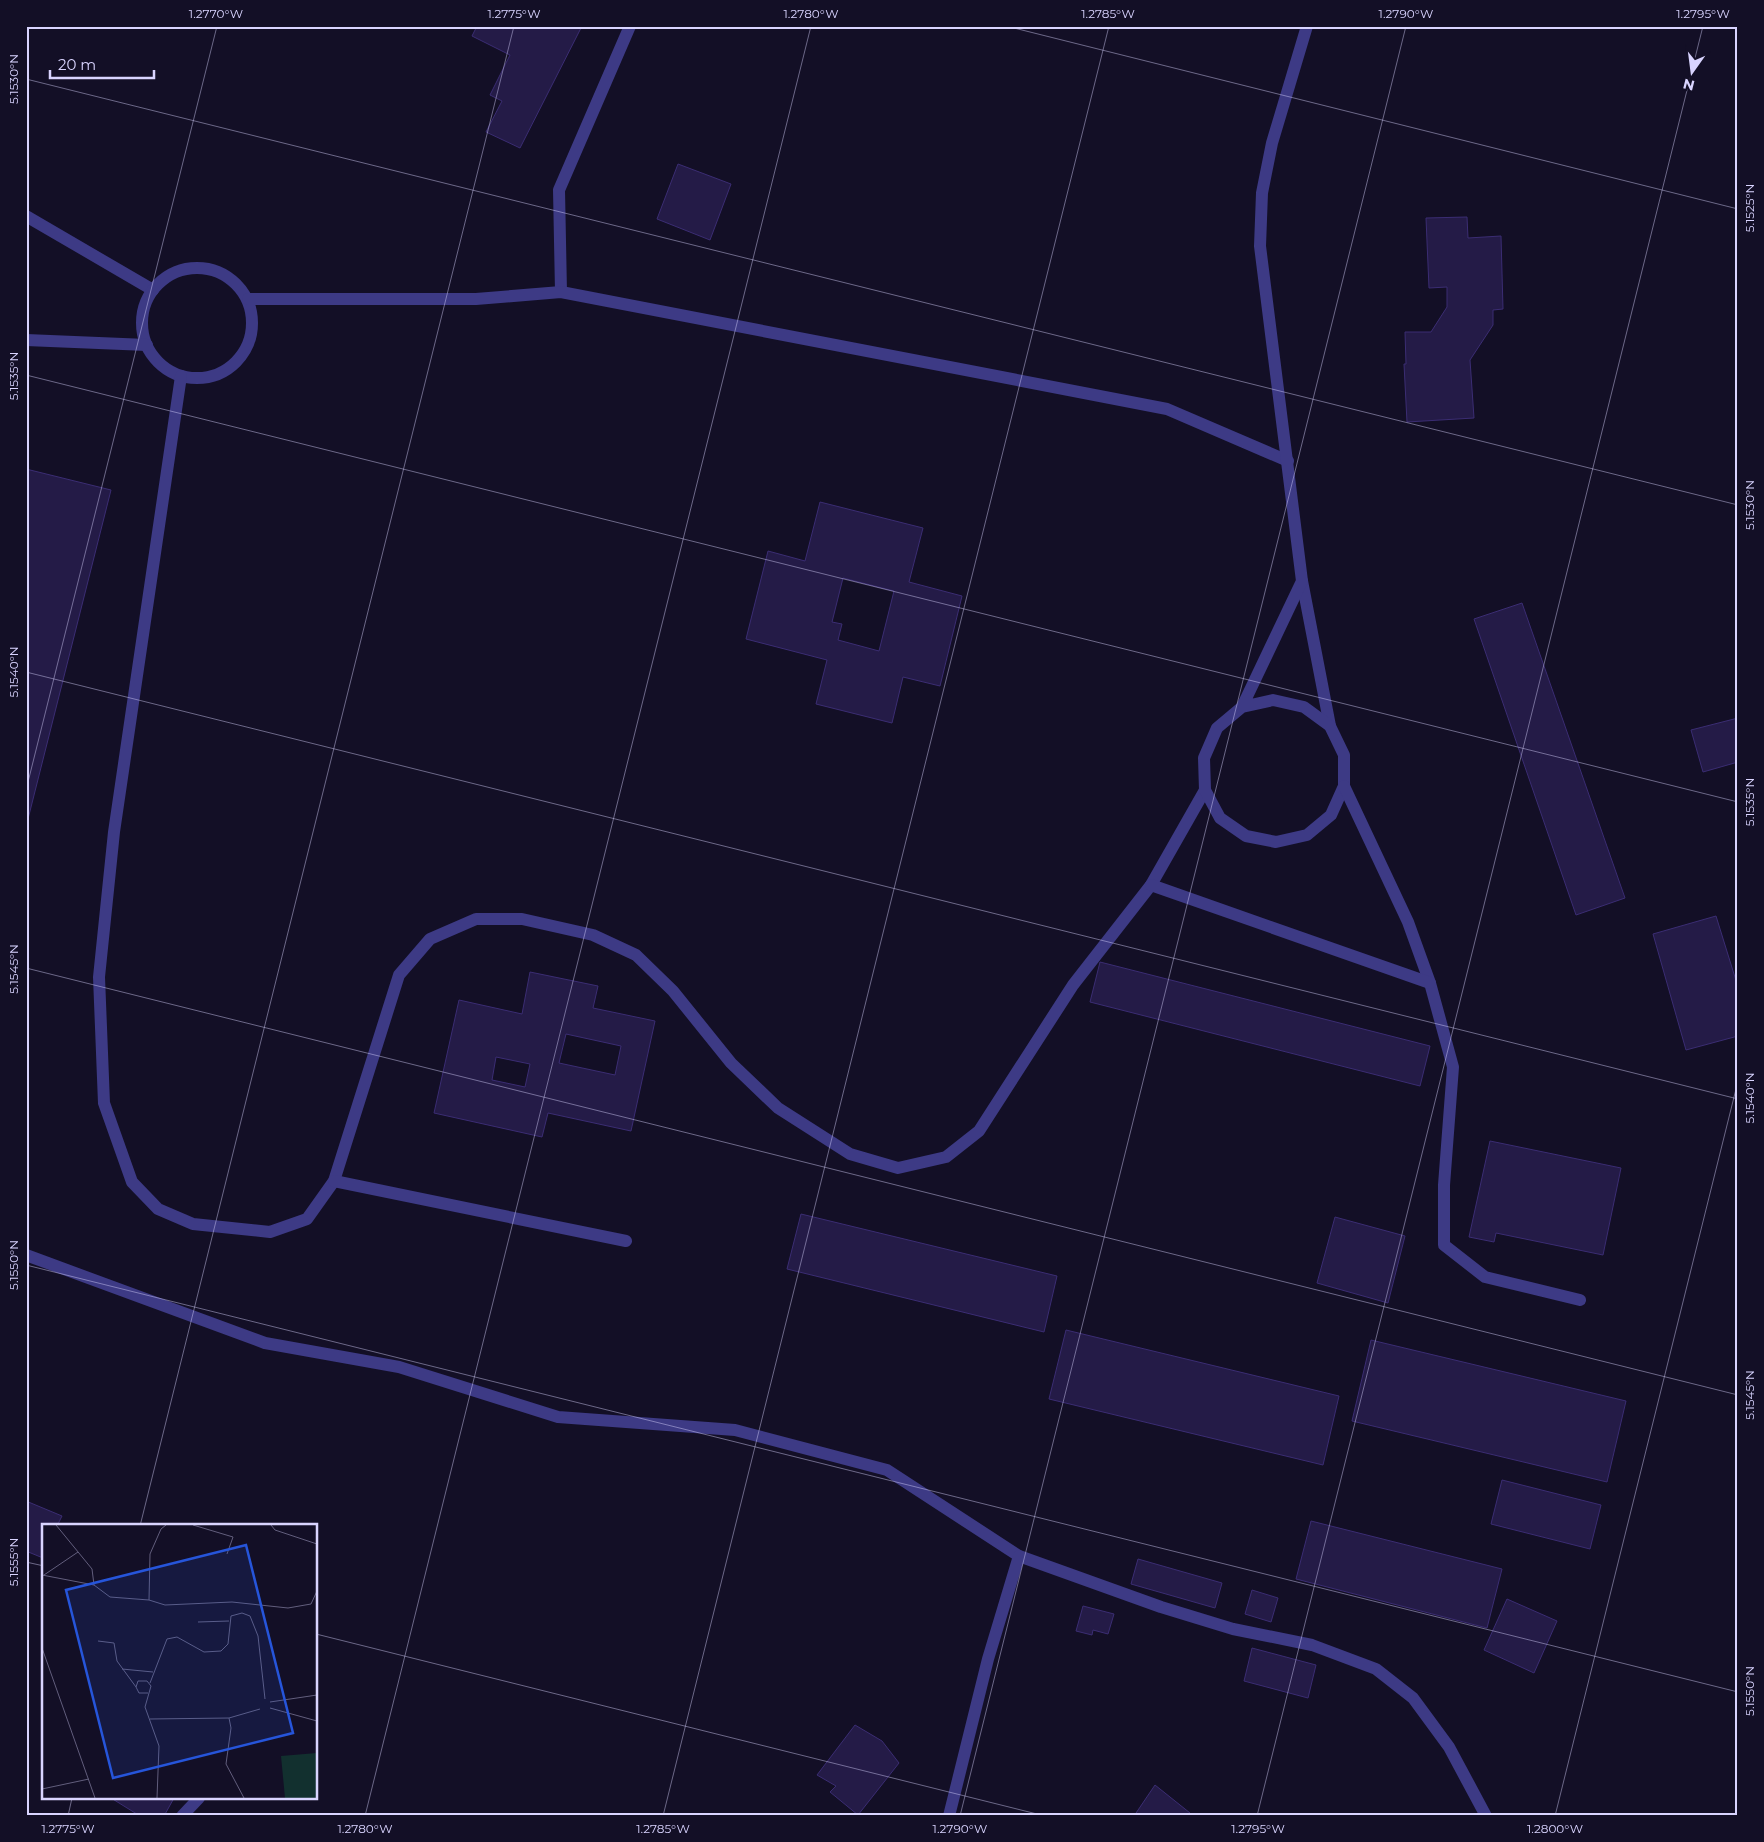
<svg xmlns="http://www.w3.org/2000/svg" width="1764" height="1842" font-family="Montserrat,sans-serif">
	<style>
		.building { fill: #241b47; stroke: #3b2d73; fill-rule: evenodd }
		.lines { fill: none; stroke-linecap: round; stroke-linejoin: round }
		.minor { stroke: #3d3a85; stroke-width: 12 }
		.ticks { fill: none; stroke: #d9d4ff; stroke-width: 1; stroke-opacity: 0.45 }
		.inset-road { fill: none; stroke: #625e7d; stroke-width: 1 }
		.view { fill: #2655da; fill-opacity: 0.15; stroke: #2655da; stroke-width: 2.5 }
		.inset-edge { fill: none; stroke: #d9d4ff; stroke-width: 2.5 }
		.neatline { fill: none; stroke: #d9d4ff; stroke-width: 2 }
		.ticks-label { font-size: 12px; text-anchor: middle; fill: #d9d4ff }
	</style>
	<rect width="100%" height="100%" fill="#130f26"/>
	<g class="building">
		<path d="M 477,26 L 582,26 L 520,148 L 486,132 L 502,101 L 490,95 L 510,55 L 472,36 Z"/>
		<path d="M 678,164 L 731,184 L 710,240 L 657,219 Z"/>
		<path d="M 1467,217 L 1468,238 L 1501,236 L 1503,309 L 1493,310 L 1493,325 L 1470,360 L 1474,418 L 1407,422 L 1404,364 L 1406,364 L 1405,332 L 1431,332 L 1447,307 L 1447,287 L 1429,288 L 1426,218 Z"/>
		<path d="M 26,469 L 111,490 L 28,819 L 26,818 Z"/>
		<path d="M 820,502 L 923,528 L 909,582 L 962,596 L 940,686 L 903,677 L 892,723 L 816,704 L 827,660 L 746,639 L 768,551 L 805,561 ZM 843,578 L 894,591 L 879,651 L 838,640 L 842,624 L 832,622 Z"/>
		<path d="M 1522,603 L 1625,898 L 1576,915 L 1474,619 Z"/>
		<path d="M 1738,718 L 1738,762 L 1703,772 L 1691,730 Z"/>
		<path d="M 1716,916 L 1738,987 L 1738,1036 L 1686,1050 L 1653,934 Z"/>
		<path d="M 1100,962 L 1430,1046 L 1420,1086 L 1090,1002 Z"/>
		<path d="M 530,972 L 598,986 L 593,1008 L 655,1021 L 631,1131 L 548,1113 L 542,1137 L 434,1113 L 459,1000 L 522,1014 ZM 566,1034 L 621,1046 L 615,1075 L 559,1063 ZM 496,1057 L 530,1064 L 525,1087 L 492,1080 Z"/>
		<path d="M 1490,1141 L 1621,1168 L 1603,1255 L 1496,1233 L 1494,1242 L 1469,1237 Z"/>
		<path d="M 801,1214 L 1057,1276 L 1044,1332 L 787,1269 Z"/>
		<path d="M 1335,1217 L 1405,1236 L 1388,1303 L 1317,1283 Z"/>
		<path d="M 1066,1330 L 1339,1396 L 1323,1465 L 1049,1399 Z"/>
		<path d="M 1371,1340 L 1626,1401 L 1607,1482 L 1352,1421 Z"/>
		<path d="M 1502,1480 L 1601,1505 L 1590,1549 L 1491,1524 Z"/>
		<path d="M 26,1501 L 62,1516 L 57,1526 L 44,1526 L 43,1558 L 26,1551 Z"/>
		<path d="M 1311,1521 L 1502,1569 L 1487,1628 L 1296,1579 Z"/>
		<path d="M 1138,1559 L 1222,1583 L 1215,1608 L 1131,1584 Z"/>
		<path d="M 1252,1590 L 1278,1598 L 1271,1622 L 1245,1614 Z"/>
		<path d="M 1507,1599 L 1557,1621 L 1534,1673 L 1484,1650 Z"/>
		<path d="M 1083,1606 L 1114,1614 L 1108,1634 L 1093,1630 L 1092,1635 L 1076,1631 Z"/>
		<path d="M 1252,1648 L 1316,1665 L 1308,1698 L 1244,1681 Z"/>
		<path d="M 855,1725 L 882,1741 L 899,1763 L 858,1815 L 830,1792 L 836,1786 L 817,1775 Z"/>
		<path d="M 1155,1785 L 1190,1813 L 1188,1816 L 1134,1816 Z"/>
		<path d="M 111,1798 L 174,1798 L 164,1816 L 140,1816 Z"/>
	</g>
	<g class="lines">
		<g class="minor">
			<path d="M 26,216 L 153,290"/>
			<circle cx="197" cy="323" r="55"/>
			<path d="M 561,292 L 559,190 L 630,26"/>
			<path d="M 248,299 L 476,299 L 561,292 L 1167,409 L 1288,461"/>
			<path d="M 26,340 L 147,345"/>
			<path d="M 181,376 L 114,832 L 99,977 L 104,1103 L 132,1182 L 158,1209 L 193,1224 L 270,1232 L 307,1219 L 334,1181 L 399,975 L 430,939 L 476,919 L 522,919 L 593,935 L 636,955 L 673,991 L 731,1063 L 778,1108 L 850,1154 L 898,1168 L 946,1157 L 979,1131 L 1073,985 L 1151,885 L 1205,790"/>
			<path d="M 1302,581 L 1330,726"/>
			<path d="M 1242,707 L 1273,700 L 1304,707 L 1330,726 L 1344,755 L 1344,786 L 1331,815 L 1307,835 L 1276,842 L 1246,836 L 1220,818 L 1205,790 L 1204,758 L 1217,728 L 1242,707 L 1302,581 L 1260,246 L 1262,193 L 1272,143 L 1307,26"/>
			<path d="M 1344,786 L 1408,922 L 1430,983 L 1453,1067 L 1444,1185 L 1444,1245 L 1485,1277 L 1580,1300"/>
			<path d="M 1151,885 L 1430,983"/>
			<path d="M 334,1181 L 626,1241"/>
			<path d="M 26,1255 L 265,1343 L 399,1367 L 558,1417 L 735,1430 L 887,1470 L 1019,1556 L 1161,1607 L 1233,1629 L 1312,1645 L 1376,1669 L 1413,1698 L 1449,1747 L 1486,1816"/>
			<path d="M 182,1816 L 199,1798"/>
			<path d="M 949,1816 L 988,1659 L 1019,1556"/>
		</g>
	</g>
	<path class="ticks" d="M 1006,26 L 1738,209M 26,79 L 1738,505M 26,375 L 1738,802M 26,672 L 1738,1099M 26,790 L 217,26M 26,968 L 1738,1395M 26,1265 L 1738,1692M 140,1526 L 514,26M 26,1562 L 44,1566M 316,1634 L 1045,1816M 68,1816 L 72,1798M 365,1816 L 811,26M 663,1816 L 1109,26M 960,1816 L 1406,26M 1257,1816 L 1703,26M 1555,1816 L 1738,1081"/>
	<g transform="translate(42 1524)">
		<rect width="275" height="275" fill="#130f26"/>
		<path d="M 275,229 L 275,274 L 243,274 L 239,232 Z" fill="#12302f"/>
		<path class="inset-road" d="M 14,1 L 50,45 L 52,61M 151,1 L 191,13 L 185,30M 229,1 L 233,6 L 275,20M 0,51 L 52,61 L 68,73 L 107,76 L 123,81 L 190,78 L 246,84 L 269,80 L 275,67M 2,51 L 36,28M 107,76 L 108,30 L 119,5 L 124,1M 156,98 L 187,97M 56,117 L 72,119 L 75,137 L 94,163M 0,124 L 53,274M 80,145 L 111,148M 108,159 L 125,115 L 135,113 L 162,128 L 179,127 L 186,120 L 189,92 L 200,89 L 208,92 L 216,112 L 223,175M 106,169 L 97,169 L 94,163 L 96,157 L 105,157 L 109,162 L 103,183 L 117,222 L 115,274M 228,178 L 275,171M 228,184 L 275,197M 187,194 L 189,204 L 184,240 L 202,274M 108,195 L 187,194 L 218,185M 0,265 L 47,255"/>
		<path class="view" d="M 204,21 L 251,209 L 71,254 L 24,66 Z"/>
		<rect width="275" height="275" class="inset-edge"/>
	</g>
	<rect width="1764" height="1842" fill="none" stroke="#130f26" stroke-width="55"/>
	<g transform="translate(1692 72) rotate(194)" stroke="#130f26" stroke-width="4" paint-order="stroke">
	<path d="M0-4L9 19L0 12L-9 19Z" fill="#d9d4ff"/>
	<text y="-8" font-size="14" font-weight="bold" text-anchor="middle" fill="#d9d4ff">N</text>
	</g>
	<path d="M50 70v8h104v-8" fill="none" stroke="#d9d4ff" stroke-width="2.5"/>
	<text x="58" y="70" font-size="15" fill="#d9d4ff" stroke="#130f26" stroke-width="4" paint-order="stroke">20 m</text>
	<rect x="28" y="28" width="1708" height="1786" class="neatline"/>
	<g class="ticks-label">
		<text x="216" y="18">1.2770°W</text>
		<text x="514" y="18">1.2775°W</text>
		<text x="811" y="18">1.2780°W</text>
		<text x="1108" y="18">1.2785°W</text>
		<text x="1406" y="18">1.2790°W</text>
		<text x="1703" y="18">1.2795°W</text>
		<text transform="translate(14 79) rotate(-90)" y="4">5.1530°N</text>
		<text transform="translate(1750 208) rotate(-90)" y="4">5.1525°N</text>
		<text transform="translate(14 376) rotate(-90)" y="4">5.1535°N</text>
		<text transform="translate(1750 505) rotate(-90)" y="4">5.1530°N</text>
		<text transform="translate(14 672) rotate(-90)" y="4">5.1540°N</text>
		<text transform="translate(1750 802) rotate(-90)" y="4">5.1535°N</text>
		<text transform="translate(14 969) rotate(-90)" y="4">5.1545°N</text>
		<text transform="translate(1750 1098) rotate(-90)" y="4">5.1540°N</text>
		<text transform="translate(14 1265) rotate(-90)" y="4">5.1550°N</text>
		<text transform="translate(1750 1395) rotate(-90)" y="4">5.1545°N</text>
		<text transform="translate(14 1562) rotate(-90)" y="4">5.1555°N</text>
		<text transform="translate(1750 1691) rotate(-90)" y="4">5.1550°N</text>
		<text x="68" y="1833">1.2775°W</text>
		<text x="365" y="1833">1.2780°W</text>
		<text x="663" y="1833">1.2785°W</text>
		<text x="960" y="1833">1.2790°W</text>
		<text x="1258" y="1833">1.2795°W</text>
		<text x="1555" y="1833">1.2800°W</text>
	</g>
</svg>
